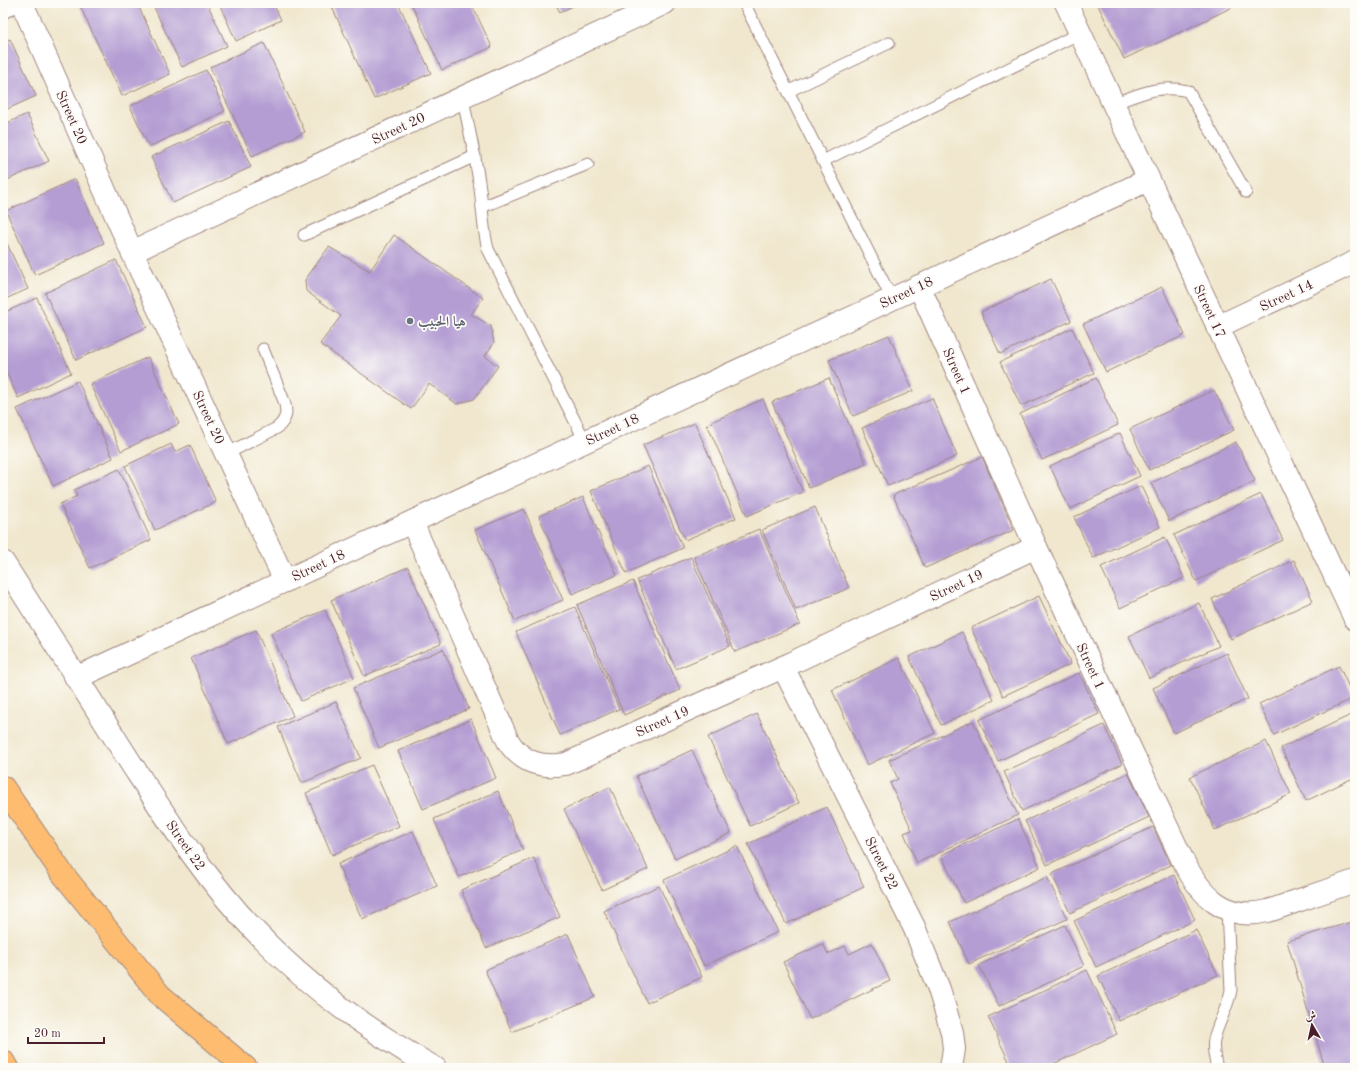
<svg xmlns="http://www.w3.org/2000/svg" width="1358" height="1071" font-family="'Old Standard TT',Amiri,serif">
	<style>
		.building { fill: #b49dd3 }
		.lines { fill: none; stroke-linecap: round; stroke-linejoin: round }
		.lane-casing { stroke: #9d837c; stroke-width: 13 }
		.street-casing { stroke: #9d837c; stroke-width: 24 }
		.highway-casing { stroke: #9d837c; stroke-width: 24 }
		.lane { stroke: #fff; stroke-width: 11 }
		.street { stroke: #fff; stroke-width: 22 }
		.highway { stroke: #fdbc70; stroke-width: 22 }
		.worship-dot { fill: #6b7280; stroke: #fdfcf7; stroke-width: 1.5 }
		.labels { text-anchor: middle; stroke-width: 3.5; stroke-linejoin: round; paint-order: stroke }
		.street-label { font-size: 14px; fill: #4a1f2b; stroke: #fdfcf7 }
		.worship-label { font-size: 14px; font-weight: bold; fill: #5b616d; stroke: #fdfcf7; text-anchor: start }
	</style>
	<rect width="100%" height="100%" fill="#fdfcf7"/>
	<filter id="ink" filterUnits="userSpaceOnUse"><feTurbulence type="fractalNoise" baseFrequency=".025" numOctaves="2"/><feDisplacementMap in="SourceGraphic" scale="8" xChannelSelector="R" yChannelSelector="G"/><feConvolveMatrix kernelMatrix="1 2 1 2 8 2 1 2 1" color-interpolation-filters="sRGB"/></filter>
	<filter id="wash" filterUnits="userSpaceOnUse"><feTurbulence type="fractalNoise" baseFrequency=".012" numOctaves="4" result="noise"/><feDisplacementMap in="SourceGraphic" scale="16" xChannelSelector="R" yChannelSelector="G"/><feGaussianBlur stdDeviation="0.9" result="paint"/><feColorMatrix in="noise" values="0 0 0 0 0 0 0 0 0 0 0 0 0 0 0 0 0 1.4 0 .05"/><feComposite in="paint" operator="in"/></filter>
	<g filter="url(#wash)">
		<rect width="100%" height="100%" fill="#f0e7ce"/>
		<g id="blocks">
			<g class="building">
				<path d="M 87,3 L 137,3 L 170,74 L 122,96 L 80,6 Z"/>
				<path d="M 152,3 L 207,3 L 227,46 L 182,67 Z"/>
				<path d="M 219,3 L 273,3 L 281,20 L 236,41 Z"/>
				<path d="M 290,3 L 303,3 L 292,8 Z"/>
				<path d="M 341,3 L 398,3 L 431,73 L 374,99 L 332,7 Z"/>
				<path d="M 411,3 L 471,3 L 492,47 L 442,70 Z"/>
				<path d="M 555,3 L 579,3 L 560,12 Z"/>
				<path d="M 1097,3 L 1238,3 L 1239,4 L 1124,59 Z"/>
				<path d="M 10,39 L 36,96 L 3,111 L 3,42 Z"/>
				<path d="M 264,43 L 305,132 L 252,156 L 210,67 Z"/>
				<path d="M 206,70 L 225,111 L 149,147 L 130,106 Z"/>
				<path d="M 27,114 L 49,161 L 3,182 L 3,125 Z"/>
				<path d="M 229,121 L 251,167 L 173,203 L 151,157 Z"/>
				<path d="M 75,179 L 104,243 L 35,275 L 6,211 Z"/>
				<path d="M 3,235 L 28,289 L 3,300 Z"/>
				<path d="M 394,235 L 483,298 L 471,314 L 491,326 L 494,343 L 485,356 L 498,366 L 474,399 L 457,404 L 429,384 L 411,409 L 320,344 L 341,316 L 306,291 L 305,280 L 329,247 L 370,271 Z"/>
				<path d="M 116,260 L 147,327 L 76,360 L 45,293 Z"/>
				<path d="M 1051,279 L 1071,321 L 1000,354 L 981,312 Z"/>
				<path d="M 1162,287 L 1185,335 L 1106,372 L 1083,324 Z"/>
				<path d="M 37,298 L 71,373 L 18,398 L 3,365 L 3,313 Z"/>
				<path d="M 1072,328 L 1094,373 L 1021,406 L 1000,362 Z"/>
				<path d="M 889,335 L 913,391 L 853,416 L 829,360 Z"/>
				<path d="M 148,357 L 179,424 L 121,451 L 90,384 Z"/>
				<path d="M 829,378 L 866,464 L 809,488 L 772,402 Z"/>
				<path d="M 1096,378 L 1118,425 L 1042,460 L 1020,414 Z"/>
				<path d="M 78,381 L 113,458 L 53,486 L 17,409 Z"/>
				<path d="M 1214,390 L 1234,430 L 1149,470 L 1130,429 Z"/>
				<path d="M 932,398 L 957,456 L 888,486 L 862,428 Z"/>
				<path d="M 763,399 L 803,492 L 747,516 L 707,424 Z"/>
				<path d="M 695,423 L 736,518 L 685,540 L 643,445 Z"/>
				<path d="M 1120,433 L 1140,476 L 1070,509 L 1050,466 Z"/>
				<path d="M 1236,442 L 1255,481 L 1169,521 L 1151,483 Z"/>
				<path d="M 171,444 L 175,452 L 190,445 L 216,502 L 155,530 L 125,466 Z"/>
				<path d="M 982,457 L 1014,530 L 925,568 L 893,495 Z"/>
				<path d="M 648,466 L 683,548 L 626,573 L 591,491 Z"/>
				<path d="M 119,469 L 151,540 L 90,568 L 60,504 L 77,496 L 74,490 Z"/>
				<path d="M 1141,486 L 1160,527 L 1093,558 L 1074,517 Z"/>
				<path d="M 1261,494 L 1283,540 L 1196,581 L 1174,535 Z"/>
				<path d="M 583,497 L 617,575 L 572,594 L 539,516 Z"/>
				<path d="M 815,507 L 849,588 L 796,610 L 762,530 Z"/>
				<path d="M 524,509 L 563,600 L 515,621 L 475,530 Z"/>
				<path d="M 759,529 L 800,624 L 735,652 L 694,557 Z"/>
				<path d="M 1165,537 L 1184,578 L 1120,608 L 1101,567 Z"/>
				<path d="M 691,557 L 730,646 L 676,669 L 637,580 Z"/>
				<path d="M 1294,560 L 1313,601 L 1231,639 L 1212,599 Z"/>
				<path d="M 408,567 L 441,644 L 364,676 L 331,600 Z"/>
				<path d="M 633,581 L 680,690 L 624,715 L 577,605 Z"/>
				<path d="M 1039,596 L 1071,664 L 1003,696 L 971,628 Z"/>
				<path d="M 1199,603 L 1219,646 L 1149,678 L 1129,636 Z"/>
				<path d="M 575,607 L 619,709 L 560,735 L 516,632 Z"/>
				<path d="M 325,610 L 354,678 L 301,701 L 271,633 Z"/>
				<path d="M 256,630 L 293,716 L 228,744 L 191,658 Z"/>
				<path d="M 962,632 L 994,700 L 941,725 L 909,657 Z"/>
				<path d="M 443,649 L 469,709 L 379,748 L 353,688 Z"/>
				<path d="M 1227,653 L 1248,699 L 1174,733 L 1153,688 Z"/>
				<path d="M 899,658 L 935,733 L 867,765 L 832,690 Z"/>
				<path d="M 1339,666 L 1354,698 L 1274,735 L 1259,704 Z"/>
				<path d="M 1079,673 L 1099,714 L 998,761 L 979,720 Z"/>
				<path d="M 336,702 L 361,758 L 302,783 L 278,727 Z"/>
				<path d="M 1355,713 L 1355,777 L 1306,801 L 1281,748 Z"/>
				<path d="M 757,714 L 799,803 L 750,826 L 708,737 Z"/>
				<path d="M 471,719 L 496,778 L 423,809 L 398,751 Z"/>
				<path d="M 973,721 L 1018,815 L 917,863 L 904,833 L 912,830 L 890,783 L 898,779 L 889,760 Z"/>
				<path d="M 1104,725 L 1122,764 L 1022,811 L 1004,772 Z"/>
				<path d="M 1266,741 L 1291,794 L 1215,830 L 1190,777 Z"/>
				<path d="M 692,750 L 731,833 L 675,859 L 636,776 Z"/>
				<path d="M 372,765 L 399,826 L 332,855 L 306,793 Z"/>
				<path d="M 1128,773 L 1149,817 L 1047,865 L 1025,821 Z"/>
				<path d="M 610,787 L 648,869 L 602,890 L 564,809 Z"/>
				<path d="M 498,791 L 523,850 L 459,877 L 434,819 Z"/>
				<path d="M 827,807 L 864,887 L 786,924 L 748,844 Z"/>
				<path d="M 1018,819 L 1040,867 L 964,903 L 941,855 Z"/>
				<path d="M 1153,827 L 1171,865 L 1070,913 L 1052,874 Z"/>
				<path d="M 413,831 L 437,886 L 362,919 L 338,864 Z"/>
				<path d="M 737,846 L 778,932 L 704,966 L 664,880 Z"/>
				<path d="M 534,858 L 560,917 L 486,948 L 461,890 Z"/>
				<path d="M 1174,875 L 1195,920 L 1096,967 L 1074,921 Z"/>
				<path d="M 1047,877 L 1067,919 L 969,964 L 950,922 Z"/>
				<path d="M 659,886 L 702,977 L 647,1003 L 604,911 Z"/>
				<path d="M 1355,921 L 1355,1068 L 1325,1068 L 1287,941 Z"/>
				<path d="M 1065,925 L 1084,966 L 999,1006 L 979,965 Z"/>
				<path d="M 1196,930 L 1218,975 L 1119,1021 L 1098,976 Z"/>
				<path d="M 568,934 L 595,997 L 512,1032 L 485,970 Z"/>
				<path d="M 872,943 L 890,981 L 810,1019 L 783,962 L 823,944 L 828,954 L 845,946 L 849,954 Z"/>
				<path d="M 1087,970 L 1117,1034 L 1045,1068 L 1012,1068 L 988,1017 Z"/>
			</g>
		</g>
	</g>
	<g filter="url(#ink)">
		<use href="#blocks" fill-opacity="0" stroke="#9d837c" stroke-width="1"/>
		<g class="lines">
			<g class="lane-casing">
				<g id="lane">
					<path d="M 744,3 L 892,299"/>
					<path d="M 789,91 L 889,43"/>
					<path d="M 463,98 C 468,126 475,154 479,182 C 483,205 482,227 488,249 L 585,441"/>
					<path d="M 1113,104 C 1140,94 1159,84 1188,91 L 1246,192"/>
					<path d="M 823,161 L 1080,33"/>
					<path d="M 482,207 L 588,164"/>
					<path d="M 304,235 L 475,156"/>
					<path d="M 226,454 L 277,428 C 286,420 288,413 284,401 L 263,349"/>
					<path d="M 1217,1068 C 1215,1059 1212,1049 1214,1040 C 1217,1024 1228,1008 1231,990 L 1227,910"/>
				</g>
			</g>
			<g class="street-casing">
				<g id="street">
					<path d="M 22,3 L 132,252 L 285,581"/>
					<path d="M 1066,3 L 1355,619"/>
					<path d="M 3,7 L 10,3"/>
					<path d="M 132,252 L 665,3"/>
					<path d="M 919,286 L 1036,547 L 1183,861 C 1201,895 1225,922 1267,911 C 1276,909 1285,905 1294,902 C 1314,895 1335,888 1355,881"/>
					<path d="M 1217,327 L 1355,262"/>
					<path d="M 412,522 L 508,741 C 522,763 541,768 566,764 L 783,667 L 1036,547"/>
					<path d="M 3,562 C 46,630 89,698 132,765 C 170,823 207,881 255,931 C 308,987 368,1031 435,1068"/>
					<path d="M 783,667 L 914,927 L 939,989 L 952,1032 L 954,1049 L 951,1068"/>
					<path d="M 76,678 L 1148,180"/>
				</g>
			</g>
			<g class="highway-casing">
				<g id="highway">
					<path d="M 3,787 L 62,873 L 160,995 L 246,1068"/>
					<path d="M 3,1061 L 7,1068"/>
				</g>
			</g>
			<use href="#lane" class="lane"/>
			<use href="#street" class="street"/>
			<use href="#highway" class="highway"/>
		</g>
	</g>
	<circle class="worship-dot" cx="410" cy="321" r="4"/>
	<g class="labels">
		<g class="street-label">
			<text transform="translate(72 117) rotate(66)" y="5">Street 20</text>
			<text transform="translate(398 128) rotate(-25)" y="5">Street 20</text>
			<text transform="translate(906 292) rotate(-25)" y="5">Street 18</text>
			<text transform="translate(1286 295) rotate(-25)" y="5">Street 14</text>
			<text transform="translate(1210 311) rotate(65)" y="5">Street 17</text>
			<text transform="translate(957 371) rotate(66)" y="5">Street 1</text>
			<text transform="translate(209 417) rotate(65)" y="5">Street 20</text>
			<text transform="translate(612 429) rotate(-25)" y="5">Street 18</text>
			<text transform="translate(318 565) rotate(-25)" y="5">Street 18</text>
			<text transform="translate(956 585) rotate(-25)" y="5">Street 19</text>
			<text transform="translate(1091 666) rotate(65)" y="5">Street 1</text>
			<text transform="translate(662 721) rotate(-24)" y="5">Street 19</text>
			<text transform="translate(186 845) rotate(55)" y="5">Street 22</text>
			<text transform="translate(882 863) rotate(63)" y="5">Street 22</text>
		</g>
		<g class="worship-label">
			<text x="418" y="326">هيا الحبيب</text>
		</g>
	</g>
	<rect width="1358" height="1071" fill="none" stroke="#fdfcf7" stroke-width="16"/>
	<g transform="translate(1312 1025) rotate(351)" stroke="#fdfcf7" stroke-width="3" paint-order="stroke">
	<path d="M0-3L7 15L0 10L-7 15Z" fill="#4a1f2b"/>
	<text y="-6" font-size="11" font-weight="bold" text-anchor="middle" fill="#4a1f2b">ش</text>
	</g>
	<path d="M28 1037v6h76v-6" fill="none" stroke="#4a1f2b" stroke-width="2"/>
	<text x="34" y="1037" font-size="12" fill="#4a1f2b" stroke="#fdfcf7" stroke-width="3" paint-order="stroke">20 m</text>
</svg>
